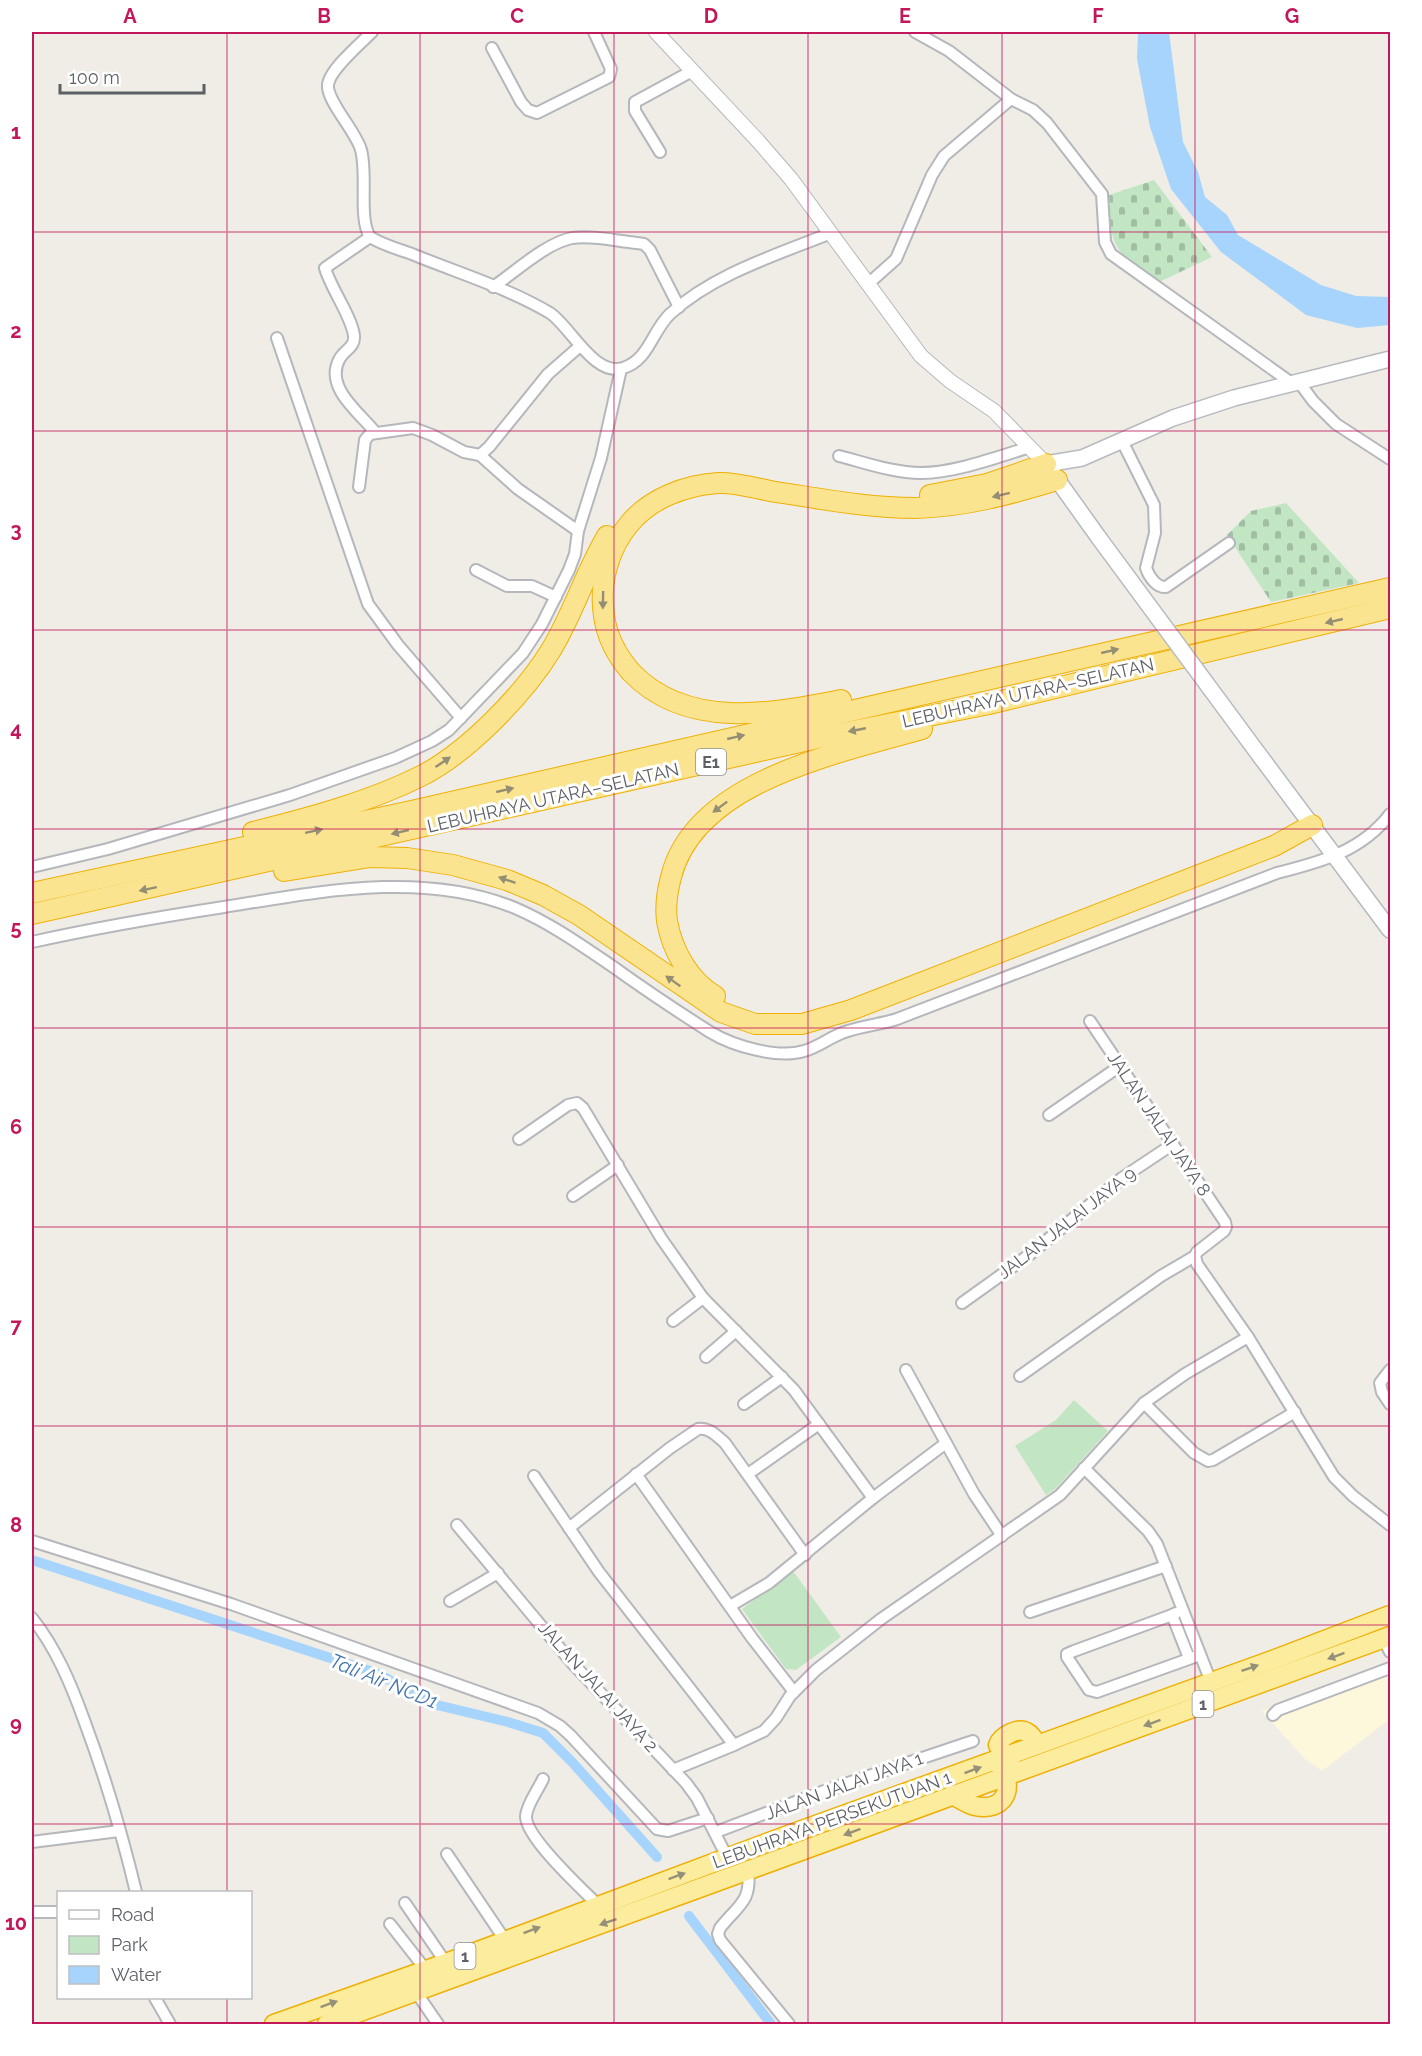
<svg xmlns="http://www.w3.org/2000/svg" width="1422" height="2056" font-family="Raleway,sans-serif">
	<style>
		.commercial { fill: #fdf7dc }
		.cemetery { fill: url(#cemetery-stones) }
		.green { fill: #c2e6c4 }
		.water { fill: #a7d4fd }
		.lines { fill: none; stroke-linecap: round; stroke-linejoin: round }
		.canal { stroke: #a7d4fd; stroke-width: 10 }
		.minor-casing { stroke: #b5b7bc; stroke-width: 14 }
		.tertiary-casing { stroke: #b5b7bc; stroke-width: 16 }
		.secondary-casing { stroke: #b6b9bf; stroke-width: 18 }
		.trunk-casing { stroke: #efb005; stroke-width: 21 }
		.motorway-casing { stroke: #efb005; stroke-width: 22 }
		.minor { stroke: #fff; stroke-width: 10 }
		.tertiary { stroke: #fff; stroke-width: 14 }
		.secondary { stroke: #fff; stroke-width: 15 }
		.trunk { stroke: #fcec9e; stroke-width: 18 }
		.motorway { stroke: #fbe490; stroke-width: 20 }
		.secondary-bridge-casing { stroke: #b6b9bf; stroke-width: 18; stroke-linecap: butt }
		.secondary-bridge { stroke: #fff; stroke-width: 15 }
		.oneway { fill: #948e74 }
		.oneway2 { fill: #959179 }
		.grid { fill: none; stroke: #c2185b; stroke-width: 1.5; stroke-opacity: 0.55 }
		.labels { text-anchor: middle; stroke-width: 6; stroke-linejoin: round; paint-order: stroke }
		.shield { fill: #fff; stroke: #8e9093; stroke-width: 1.5 }
		.shield-label { font-size: 16px; font-weight: bold; fill: #5d6065 }
		.street-label { font-size: 18px; fill: #5d6065; stroke: #fff }
		.water-label { font-size: 20px; font-style: italic; fill: #4373af; stroke: #fff }
		.neatline { fill: none; stroke: #c2185b; stroke-width: 2 }
		.grid-label { font-size: 20px; text-anchor: middle; font-weight: bold; fill: #c2185b }
	</style>
	<defs>
		<pattern id="cemetery-stones" width="16" height="16" patternUnits="userSpaceOnUse" patternTransform="scale(1.5)"><rect width="16" height="16" fill="#c2e6c4"/><path d="M2 7V4a2 2 0 0 1 4 0v3zM10 15v-3a2 2 0 0 1 4 0v3z" fill="#a1bea3"/></pattern>
	</defs>
	<rect width="100%" height="100%" fill="#efede5"/>
	<path class="commercial" d="M 1390,1662 L 1390,1719 L 1322,1771 L 1305,1759 L 1262,1711 Z"/>
	<g class="cemetery">
		<path d="M 1154,180 L 1212,257 L 1159,282 C 1142,270 1119,259 1113,237 C 1109,224 1110,208 1109,195 Z"/>
		<path d="M 1286,503 L 1359,583 L 1271,602 L 1227,535 L 1251,511 Z"/>
	</g>
	<g class="green">
		<path d="M 1074,1400 L 1108,1431 L 1055,1489 L 1046,1495 L 1015,1446 L 1056,1420 Z"/>
		<path d="M 793,1571 L 841,1637 L 796,1670 L 786,1669 L 742,1609 Z"/>
	</g>
	<path class="water" d="M 1138,32 L 1169,32 L 1183,142 L 1198,172 L 1205,197 L 1227,215 L 1238,235 L 1321,285 L 1356,296 L 1390,297 L 1390,325 L 1357,328 L 1306,315 L 1221,252 L 1171,189 L 1150,127 L 1137,59 Z"/>
	<g class="lines">
		<g class="canal">
			<path d="M 32,1560 L 376,1673 L 437,1705 L 508,1722 L 543,1733 L 572,1762 L 657,1857"/>
			<path d="M 689,1916 L 771,2024"/>
		</g>
		<g class="minor-casing">
			<g id="minor">
				<path d="M 915,32 L 949,51 L 1011,99 L 1033,110 L 1047,123 L 1102,194 L 1105,242 L 1111,254 L 1293,384"/>
				<path d="M 492,48 L 521,102 L 528,110 L 537,113 L 609,77 L 611,69 L 594,32"/>
				<path d="M 660,152 L 635,111 L 635,102 L 692,71"/>
				<path d="M 370,237 C 383,245 398,249 412,254 C 458,273 508,288 550,313 C 570,326 594,377 623,368 C 649,360 652,331 670,314 C 714,274 776,255 831,233"/>
				<path d="M 370,237 L 325,268 C 331,289 352,317 354,336 C 355,347 345,350 340,358 C 323,387 360,413 375,432"/>
				<path d="M 370,237 C 358,218 368,175 361,150 C 357,133 326,100 328,85 C 329,70 361,43 372,32"/>
				<path d="M 868,284 L 896,259 L 932,175 L 944,156 L 1011,99"/>
				<path d="M 493,287 C 515,272 546,243 572,238 C 593,235 616,241 637,243 L 644,244 L 650,250 L 679,307"/>
				<path d="M 277,338 L 368,604 L 398,645 L 461,718"/>
				<path d="M 1299,382 L 1313,401 L 1336,424 L 1390,459"/>
				<path d="M 1122,441 L 1154,505 L 1155,533 L 1146,568 C 1149,577 1157,588 1166,587 L 1229,543"/>
				<path d="M 480,455 L 518,489 L 578,531"/>
				<path d="M 839,456 C 866,463 894,473 921,473 C 955,473 997,457 1030,447"/>
				<path d="M 359,487 L 365,440 L 370,434 L 413,428 L 432,435 L 464,452 L 480,455 L 489,447 L 548,374 L 580,346"/>
				<path d="M 476,570 L 507,586 L 532,586 L 556,597"/>
				<path d="M 32,867 L 108,849 L 290,795 L 395,758 L 432,741 L 449,730 L 523,653 L 542,624 L 569,570 L 575,554 L 578,531 L 601,458 L 621,369"/>
				<path d="M 32,942 C 95,928 159,917 224,907 C 318,892 423,870 515,908 C 550,923 581,945 612,966 C 644,989 677,1011 710,1032 C 733,1046 778,1059 804,1051 C 818,1047 829,1038 842,1033 C 859,1026 879,1025 897,1019 L 1277,873 C 1321,862 1362,851 1390,814"/>
				<path d="M 1090,1021 L 1225,1222 L 1226,1227 L 1224,1231 L 1197,1252 L 1195,1256 L 1197,1264 L 1248,1337 L 1334,1477 L 1353,1496 L 1390,1525"/>
				<path d="M 1049,1115 L 1120,1066"/>
				<path d="M 519,1139 L 568,1105 L 577,1103 L 583,1108 L 661,1238 L 703,1298 L 794,1390 L 873,1498"/>
				<path d="M 573,1196 L 618,1165"/>
				<path d="M 962,1303 L 1029,1255 L 1122,1178 L 1173,1144"/>
				<path d="M 673,1321 L 703,1298"/>
				<path d="M 706,1357 L 736,1331"/>
				<path d="M 906,1370 L 974,1494 L 1002,1536"/>
				<path d="M 1390,1370 L 1380,1383 L 1382,1392 L 1390,1404"/>
				<path d="M 1020,1376 L 1161,1276 L 1195,1256"/>
				<path d="M 1144,1403 L 1194,1453 L 1208,1461 L 1213,1460 L 1295,1412"/>
				<path d="M 744,1404 L 782,1377"/>
				<path d="M 1084,1468 L 1148,1531 L 1157,1544 L 1211,1682"/>
				<path d="M 636,1474 L 752,1638 L 794,1692"/>
				<path d="M 748,1474 L 819,1424"/>
				<path d="M 534,1476 L 599,1572 L 734,1745"/>
				<path d="M 457,1525 L 573,1664 L 686,1783 L 697,1798 L 727,1857"/>
				<path d="M 569,1528 L 670,1448 L 698,1429 C 709,1427 717,1436 725,1443 L 805,1555"/>
				<path d="M 32,1541 L 231,1604 L 538,1713 L 560,1726 L 571,1736 L 657,1829 L 668,1831 L 708,1818"/>
				<path d="M 450,1601 L 498,1573"/>
				<path d="M 730,1606 L 769,1583 L 873,1498 L 946,1443"/>
				<path d="M 1030,1612 L 1166,1566"/>
				<path d="M 1176,1613 L 1172,1615 L 1189,1658"/>
				<path d="M 1172,1615 L 1074,1651 L 1067,1654 L 1067,1657 L 1089,1690 L 1097,1692 L 1200,1655"/>
				<path d="M 32,1618 C 56,1648 71,1684 84,1720 C 105,1776 122,1834 136,1892"/>
				<path d="M 1383,1638 L 1390,1652"/>
				<path d="M 1273,1715 L 1278,1710 L 1390,1668"/>
				<path d="M 673,1770 L 734,1745 L 764,1731 L 776,1718 L 790,1696 L 816,1670 L 881,1619 L 1060,1495 L 1144,1403 L 1185,1374 L 1248,1337"/>
				<path d="M 543,1779 C 538,1790 527,1804 526,1816 C 525,1837 583,1890 598,1905"/>
				<path d="M 716,1832 L 827,1790 L 973,1741"/>
				<path d="M 32,1842 L 119,1831"/>
				<path d="M 447,1854 L 505,1940"/>
				<path d="M 748,1871 C 752,1902 737,1906 720,1928 L 718,1934 L 720,1940 L 789,2024"/>
				<path d="M 405,1903 L 446,1963"/>
				<path d="M 32,1912 L 58,1912"/>
				<path d="M 390,1924 L 426,1970"/>
				<path d="M 416,1992 L 438,2024"/>
				<path d="M 155,1998 L 170,2024"/>
			</g>
		</g>
		<g class="tertiary-casing">
			<path id="tertiary" d="M 656,32 L 759,142 L 791,179 L 921,356 L 950,381 L 994,411 L 1046,464"/>
		</g>
		<g class="secondary-casing">
			<g id="secondary">
				<path d="M 1099,538 L 1046,464 L 1082,458 L 1173,418 L 1234,398 L 1390,359"/>
				<path d="M 1260,756 L 1390,930"/>
			</g>
		</g>
		<g class="trunk-casing">
			<g id="trunk">
				<path d="M 1011,1766 L 998,1745 C 1001,1736 1019,1726 1028,1733 C 1032,1735 1035,1741 1037,1745"/>
				<path d="M 953,1795 C 960,1799 967,1804 975,1806 C 1003,1812 1015,1790 1001,1768"/>
				<path d="M 274,2024 L 446,1963 L 788,1835 L 1275,1659 L 1390,1615"/>
				<path d="M 327,2024 L 1390,1636"/>
			</g>
		</g>
		<g class="motorway-casing">
			<g id="motorway">
				<path d="M 930,495 L 987,484 L 1046,464"/>
				<path d="M 841,700 C 771,714 686,730 631,672 C 617,656 607,637 604,616 C 599,583 608,549 630,523 C 651,498 686,485 718,483 C 736,482 758,489 776,492 C 822,499 869,508 915,508 C 964,507 1011,494 1057,480"/>
				<path d="M 253,832 C 309,818 369,802 421,776 C 467,753 524,694 551,650 C 573,614 585,573 607,536"/>
				<path d="M 284,871 L 370,857 L 407,858 L 453,865 L 507,880 L 543,895 L 579,915 L 721,1012 L 755,1024 L 802,1024 L 851,1010 L 1274,846 L 1312,825"/>
				<path d="M 32,893 L 416,810 L 1390,588"/>
				<path d="M 32,914 L 818,738 L 989,704 L 1390,608"/>
				<path d="M 715,996 C 689,981 672,950 667,921 C 665,905 667,892 671,877 C 695,780 840,753 922,729"/>
			</g>
		</g>
		<use href="#minor" class="minor"/>
		<use href="#tertiary" class="tertiary"/>
		<use href="#secondary" class="secondary"/>
		<use href="#trunk" class="trunk"/>
		<use href="#motorway" class="motorway"/>
		<g class="secondary-bridge-casing">
			<path id="secondary-bridge" d="M 1099,538 L 1260,756"/>
		</g>
		<use href="#secondary-bridge" class="secondary-bridge"/>
	</g>
	<defs><path id="oneway-solid" d="M-6-.8H1V-3.2L6.5 0L1 3.2V.8H-6Z" transform="scale(1.5)"/></defs>
	<g class="oneway">
		<use href="#oneway-solid" transform="translate(1001 495) rotate(166)"/>
		<use href="#oneway-solid" transform="translate(603 600) rotate(91)"/>
		<use href="#oneway-solid" transform="translate(1334 621) rotate(167)"/>
		<use href="#oneway-solid" transform="translate(1110 651) rotate(-13)"/>
		<use href="#oneway-solid" transform="translate(857 730) rotate(169)"/>
		<use href="#oneway-solid" transform="translate(736 737) rotate(-13)"/>
		<use href="#oneway-solid" transform="translate(443 762) rotate(-34)"/>
		<use href="#oneway-solid" transform="translate(505 790) rotate(-13)"/>
		<use href="#oneway-solid" transform="translate(720 807) rotate(143)"/>
		<use href="#oneway-solid" transform="translate(314 831) rotate(-12)"/>
		<use href="#oneway-solid" transform="translate(400 832) rotate(167)"/>
		<use href="#oneway-solid" transform="translate(507 880) rotate(-161)"/>
		<use href="#oneway-solid" transform="translate(148 889) rotate(168)"/>
		<use href="#oneway-solid" transform="translate(673 981) rotate(-145)"/>
	</g>
	<g class="oneway2">
		<use href="#oneway-solid" transform="translate(1336 1656) rotate(160)"/>
		<use href="#oneway-solid" transform="translate(1250 1668) rotate(-19)"/>
		<use href="#oneway-solid" transform="translate(1152 1723) rotate(160)"/>
		<use href="#oneway-solid" transform="translate(973 1770) rotate(-20)"/>
		<use href="#oneway-solid" transform="translate(852 1832) rotate(159)"/>
		<use href="#oneway-solid" transform="translate(677 1876) rotate(-20)"/>
		<use href="#oneway-solid" transform="translate(608 1922) rotate(161)"/>
		<use href="#oneway-solid" transform="translate(532 1930) rotate(-20)"/>
		<use href="#oneway-solid" transform="translate(329 2004) rotate(-20)"/>
	</g>
	<path class="grid" d="M 227,32 L 227,1892M 420,32 L 420,2024M 614,32 L 614,2024M 808,32 L 808,2024M 1002,32 L 1002,2024M 1195,32 L 1195,2024M 32,232 L 1390,232M 32,431 L 1390,431M 32,630 L 1390,630M 32,829 L 1390,829M 32,1028 L 1390,1028M 32,1227 L 1390,1227M 32,1426 L 1390,1426M 32,1625 L 1390,1625M 32,1824 L 1390,1824M 227,1998 L 227,2024"/>
	<g class="labels">
		<g class="shield">
			<rect x="696" y="749" width="30" height="26" rx="4.5"/>
			<rect x="1192.5" y="1691" width="21" height="26" rx="4.5"/>
			<rect x="454.5" y="1943" width="21" height="26" rx="4.5"/>
		</g>
		<g class="shield-label">
			<text x="711" y="768">E1</text>
			<text x="1203" y="1710">1</text>
			<text x="465" y="1962">1</text>
		</g>
		<g class="street-label">
			<text transform="translate(1028 693) rotate(-13)" y="6">LEBUHRAYA UTARA–SELATAN</text>
			<text transform="translate(553 798) rotate(-13)" y="6">LEBUHRAYA UTARA–SELATAN</text>
			<text transform="translate(1159 1124) rotate(56)" y="6">JALAN JALAI JAYA 8</text>
			<text transform="translate(1067 1223) rotate(-38)" y="6">JALAN JALAI JAYA 9</text>
			<text transform="translate(598 1687) rotate(48)" y="6">JALAN JALAI JAYA 2</text>
			<text transform="translate(844 1786) rotate(-20)" y="6">JALAN JALAI JAYA 1</text>
			<text transform="translate(832 1820) rotate(-20)" y="6">LEBUHRAYA PERSEKUTUAN 1</text>
		</g>
		<g class="water-label">
			<text transform="translate(384 1681) rotate(22)" y="7">Tali Air NCD1</text>
		</g>
	</g>
	<rect width="1422" height="2056" fill="none" stroke="#ffffff" stroke-width="66"/>
	<rect x="57" y="1891" width="195" height="108" fill="#ffffff" stroke="#bebfc1" stroke-width="1.5"/>
	<rect x="69" y="1910" width="30" height="9" fill="#ffffff" stroke="#bebfc1" stroke-width="1.5"/>
	<text x="111" y="1921" font-size="18" fill="#5d6065">Road</text>
	<rect x="69" y="1936" width="30" height="18" fill="#c2e6c4" stroke="#bebfc1" stroke-width="1.5"/>
	<text x="111" y="1951" font-size="18" fill="#5d6065">Park</text>
	<rect x="69" y="1966" width="30" height="18" fill="#a7d4fd" stroke="#bebfc1" stroke-width="1.5"/>
	<text x="111" y="1981" font-size="18" fill="#5d6065">Water</text>
	<path d="M60 84v9h144v-9" fill="none" stroke="#5d6065" stroke-width="3"/>
	<text x="69" y="84" font-size="18" fill="#5d6065" stroke="#ffffff" stroke-width="4.5" paint-order="stroke">100 m</text>
	<rect x="33" y="33" width="1356" height="1990" class="neatline"/>
	<g class="grid-label">
		<text x="130" y="23">A</text>
		<text x="324" y="23">B</text>
		<text x="517" y="23">C</text>
		<text x="711" y="23">D</text>
		<text x="905" y="23">E</text>
		<text x="1098" y="23">F</text>
		<text x="1292" y="23">G</text>
		<text x="16" y="139">1</text>
		<text x="16" y="338">2</text>
		<text x="16" y="537">3</text>
		<text x="16" y="736">4</text>
		<text x="16" y="935">5</text>
		<text x="16" y="1134">6</text>
		<text x="16" y="1333">7</text>
		<text x="16" y="1532">8</text>
		<text x="16" y="1731">9</text>
		<text x="16" y="1930">10</text>
	</g>
</svg>
